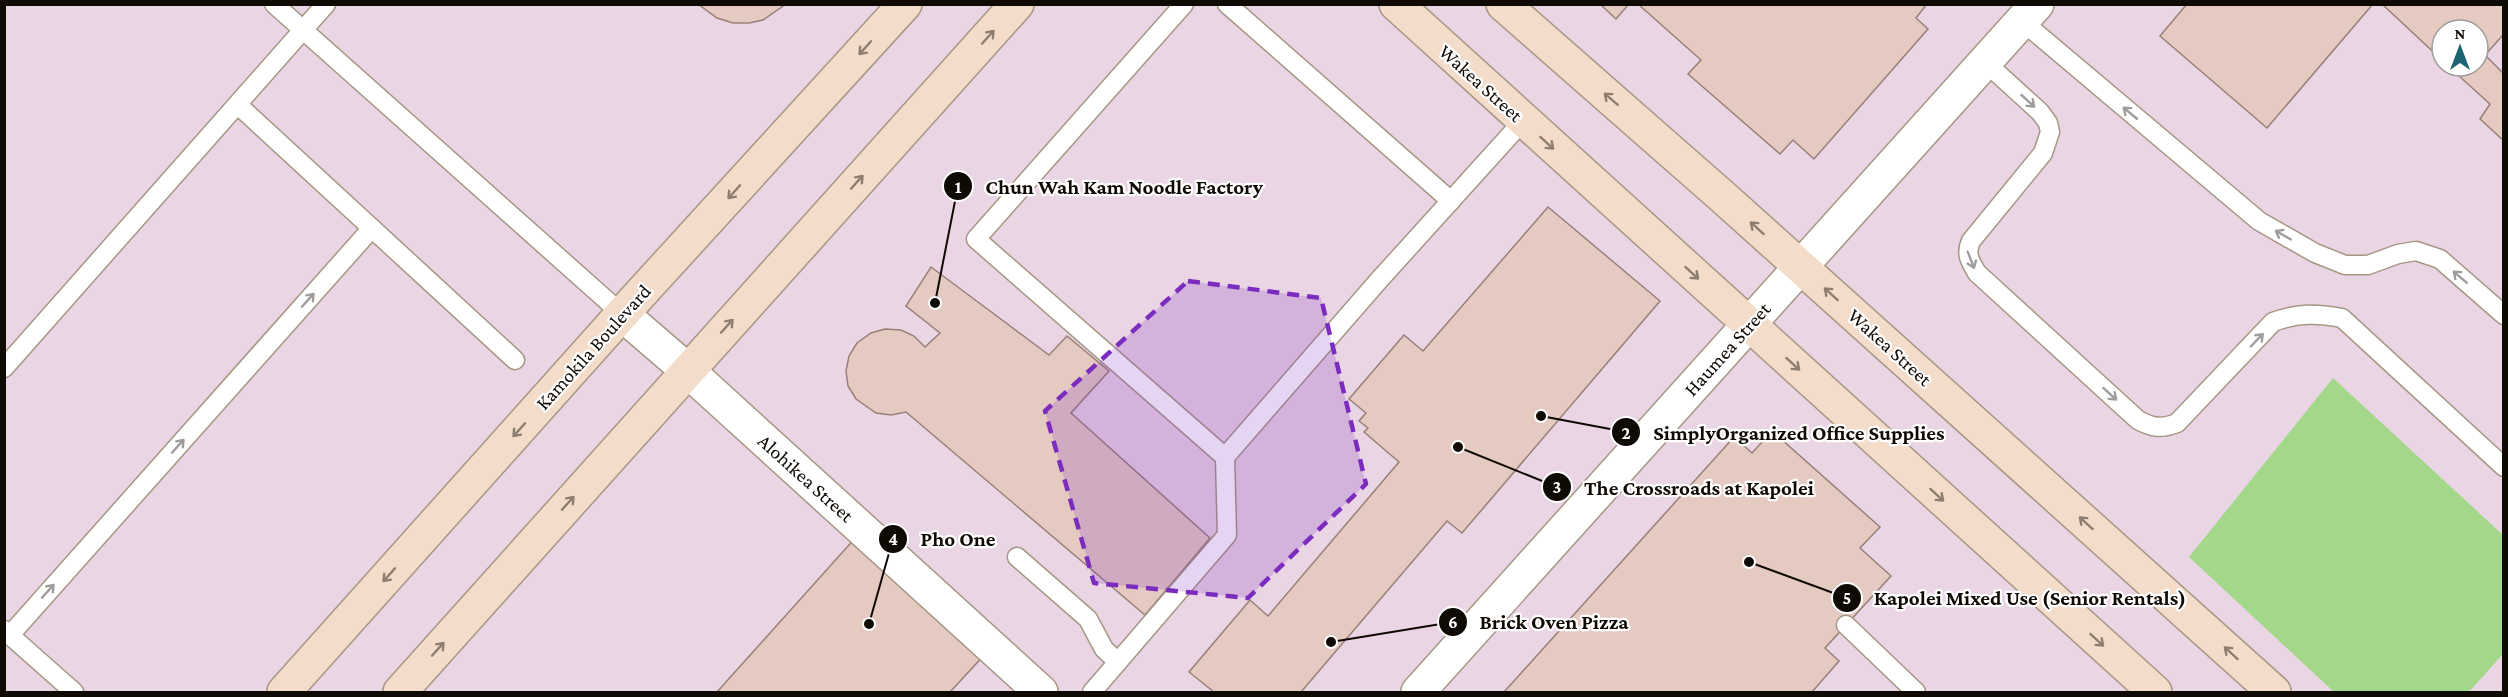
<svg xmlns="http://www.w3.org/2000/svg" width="2508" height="697" font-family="'Crimson Pro',serif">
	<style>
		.commercial { fill: #e9d5e4; fill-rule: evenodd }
		.green { fill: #a3d88a }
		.building { fill: #e4cac1; stroke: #988078; stroke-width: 1.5 }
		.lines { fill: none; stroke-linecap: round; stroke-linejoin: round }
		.lane-casing { stroke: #a69784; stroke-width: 21 }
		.street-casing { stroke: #a69784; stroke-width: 36 }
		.secondary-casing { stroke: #a69784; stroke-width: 36 }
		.lane { stroke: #fff; stroke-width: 18 }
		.street { stroke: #fff; stroke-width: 33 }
		.secondary { stroke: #f3ddca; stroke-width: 33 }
		.oneway { stroke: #8d7e71 }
		.oneway2 { stroke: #9f9d9b }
		.marked { fill: #7b2cbf; fill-opacity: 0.2; stroke: #7b2cbf; stroke-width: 4.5; stroke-dasharray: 12 8; stroke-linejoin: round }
		.labels { text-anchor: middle; stroke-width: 4.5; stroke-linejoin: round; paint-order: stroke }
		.street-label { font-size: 20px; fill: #100a05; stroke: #fff }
		.leader { fill: none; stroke: #100a05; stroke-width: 2 }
		.callout-dot { fill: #100a05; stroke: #fff; stroke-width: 2 }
		.mark-label { font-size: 18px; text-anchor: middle; font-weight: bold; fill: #fff }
		.callout-label { font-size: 21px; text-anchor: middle; font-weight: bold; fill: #100a05; stroke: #fff; stroke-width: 4.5; stroke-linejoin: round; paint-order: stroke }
	</style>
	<rect width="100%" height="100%" fill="#f4e3cf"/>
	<path class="commercial" d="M 4,5 L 2503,5 L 2503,692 L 5,692 ZM 2442,30 L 2478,30 L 2478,66 L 2442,66 Z"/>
	<path class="green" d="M 2333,378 L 2503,535 L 2503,654 L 2469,692 L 2334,692 L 2189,557 Z"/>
	<g class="building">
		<path d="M 698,4 L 786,4 L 763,20 L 749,23 L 733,23 L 717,18 Z"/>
		<path d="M 1600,4 L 1629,4 L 1616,19 Z"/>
		<path d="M 1638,4 L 1927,4 L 1916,18 L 1928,29 L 1814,159 L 1793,140 L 1780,154 L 1688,74 L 1701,60 Z"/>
		<path d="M 2187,4 L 2373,4 L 2267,128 L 2160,36 Z"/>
		<path d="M 2382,4 L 2504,4 L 2504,34 L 2485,55 L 2504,74 L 2504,141 L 2480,119 L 2490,104 L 2448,66 L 2478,66 L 2478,30 L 2442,30 L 2442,60 Z"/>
		<path d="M 1548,207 L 1660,301 L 1462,533 L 1447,521 L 1301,692 L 1214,692 L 1189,672 L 1250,600 L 1268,616 L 1399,462 L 1364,432 L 1368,428 L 1359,421 L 1366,413 L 1349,399 L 1404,335 L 1423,351 Z"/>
		<path d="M 931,267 L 1049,355 L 1067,336 L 1109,371 L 1071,413 L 1210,538 L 1145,615 L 906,412 L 891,415 L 876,413 L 856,399 L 848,386 L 846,371 L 849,356 L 857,343 L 871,333 L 885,329 L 901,330 L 914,336 L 925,347 L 940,333 L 906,306 Z"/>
		<path d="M 1772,431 L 1880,527 L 1860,548 L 1891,576 L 1825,648 L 1839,661 L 1812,692 L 1504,692 L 1734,437 L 1752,453 Z"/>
		<path d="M 857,536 L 987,652 L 950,692 L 717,692 Z"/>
	</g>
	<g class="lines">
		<g class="lane-casing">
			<g id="lane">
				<path d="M 274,4 L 622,314"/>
				<path d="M 1184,4 L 976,239 L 1225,457 L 1380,279 L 1523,121"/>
				<path d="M 1227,4 L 1451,201"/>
				<path d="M 2022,21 L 2259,221 L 2315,253 L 2345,265 L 2368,265 L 2398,254 L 2416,251 L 2440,259 L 2504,315"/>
				<path d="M 1985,62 L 2040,112 L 2048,123 L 2050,132 L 2043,153 L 1971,241 C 1965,254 1970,261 1977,273 L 2138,420 C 2153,428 2161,429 2177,423 L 2273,322 C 2297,313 2317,313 2342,318 L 2504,467"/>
				<path d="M 238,105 L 515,360"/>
				<path d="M 4,368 L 326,4"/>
				<path d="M 1017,557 L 1088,619 L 1104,649 L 1118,662"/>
				<path d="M 1846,625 L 1916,692"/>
				<path d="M 4,630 L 74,692"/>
				<path d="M 10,635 L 372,228"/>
				<path d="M 1092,692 L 1227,535 L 1225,457"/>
			</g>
		</g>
		<g class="street-casing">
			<g id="street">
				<path d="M 622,314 L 687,370 L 1041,692"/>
				<path d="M 1418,692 L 2037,4"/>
			</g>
		</g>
		<g class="secondary-casing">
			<g id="secondary">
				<path d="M 1396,4 L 2155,692"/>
				<path d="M 1503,4 L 1724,198 L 2274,692"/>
				<path d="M 284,692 L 622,314 L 905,4"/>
				<path d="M 400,692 L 1017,4"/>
			</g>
		</g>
		<use href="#lane" class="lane"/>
		<use href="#street" class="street"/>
		<use href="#secondary" class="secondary"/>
	</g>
	<defs><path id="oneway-shaft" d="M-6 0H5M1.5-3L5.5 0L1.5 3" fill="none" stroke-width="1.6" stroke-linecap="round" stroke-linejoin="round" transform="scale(1.5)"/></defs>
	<g class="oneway">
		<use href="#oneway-shaft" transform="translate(988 37) rotate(-48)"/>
		<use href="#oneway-shaft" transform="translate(865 48) rotate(132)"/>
		<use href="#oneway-shaft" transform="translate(1611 99) rotate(-139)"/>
		<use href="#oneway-shaft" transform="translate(1547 143) rotate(42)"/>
		<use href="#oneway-shaft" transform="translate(857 182) rotate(-48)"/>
		<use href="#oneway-shaft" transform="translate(734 192) rotate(132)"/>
		<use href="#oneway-shaft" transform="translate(1757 228) rotate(-138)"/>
		<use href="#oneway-shaft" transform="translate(1692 273) rotate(42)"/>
		<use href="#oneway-shaft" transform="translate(1831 294) rotate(-138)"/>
		<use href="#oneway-shaft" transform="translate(727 326) rotate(-48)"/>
		<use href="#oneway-shaft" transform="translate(1793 364) rotate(42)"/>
		<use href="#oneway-shaft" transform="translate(519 430) rotate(132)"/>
		<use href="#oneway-shaft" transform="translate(1937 495) rotate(42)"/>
		<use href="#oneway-shaft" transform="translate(568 503) rotate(-48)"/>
		<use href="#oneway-shaft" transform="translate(2086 523) rotate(-138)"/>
		<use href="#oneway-shaft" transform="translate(389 575) rotate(132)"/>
		<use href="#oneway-shaft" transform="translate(2097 640) rotate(42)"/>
		<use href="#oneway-shaft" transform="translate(438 649) rotate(-48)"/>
		<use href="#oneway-shaft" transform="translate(2231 653) rotate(-138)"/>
	</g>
	<g class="oneway2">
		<use href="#oneway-shaft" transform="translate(2028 101) rotate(42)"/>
		<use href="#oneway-shaft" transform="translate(2130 113) rotate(-140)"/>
		<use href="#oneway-shaft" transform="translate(2283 235) rotate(-150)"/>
		<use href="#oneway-shaft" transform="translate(1971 260) rotate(68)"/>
		<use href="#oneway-shaft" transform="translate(2460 277) rotate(-139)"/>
		<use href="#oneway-shaft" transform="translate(308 300) rotate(-48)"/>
		<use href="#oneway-shaft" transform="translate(2257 340) rotate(-46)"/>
		<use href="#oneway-shaft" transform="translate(2110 394) rotate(42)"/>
		<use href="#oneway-shaft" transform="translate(178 446) rotate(-48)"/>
		<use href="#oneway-shaft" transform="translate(48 591) rotate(-48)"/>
	</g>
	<path class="marked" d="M 1188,281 L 1321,298 L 1366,484 L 1248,598 L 1094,583 L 1045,411 Z"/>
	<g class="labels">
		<g class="street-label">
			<text transform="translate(1481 83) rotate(42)" y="7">Wakea Street</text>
			<text transform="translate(593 347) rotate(-48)" y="7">Kamokila Boulevard</text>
			<text transform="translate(1890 347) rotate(42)" y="7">Wakea Street</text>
			<text transform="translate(1727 349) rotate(-48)" y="7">Haumea Street</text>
			<text transform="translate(806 478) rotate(42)" y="7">Alohikea Street</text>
		</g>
	</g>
	<path class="leader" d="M935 303L958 186M1541 416L1626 432M1458 447L1557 487M869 624L893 539M1749 562L1847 598M1331 642L1453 622"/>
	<g class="callout-dot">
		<circle cx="935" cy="303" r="6"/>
		<circle cx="1541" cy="416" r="6"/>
		<circle cx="1458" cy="447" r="6"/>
		<circle cx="869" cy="624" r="6"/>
		<circle cx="1749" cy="562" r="6"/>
		<circle cx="1331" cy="642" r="6"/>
		<circle cx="958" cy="186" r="15"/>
		<circle cx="1626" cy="432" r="15"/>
		<circle cx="1557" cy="487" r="15"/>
		<circle cx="893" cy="539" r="15"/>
		<circle cx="1847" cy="598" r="15"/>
		<circle cx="1453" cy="622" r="15"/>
	</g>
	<g class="mark-label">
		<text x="958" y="193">1</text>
		<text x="1626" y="439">2</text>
		<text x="1557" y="493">3</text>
		<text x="893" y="545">4</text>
		<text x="1847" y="604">5</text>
		<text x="1453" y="628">6</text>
	</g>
	<g class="callout-label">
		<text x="1124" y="194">Chun Wah Kam Noodle Factory</text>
		<text x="1799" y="440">SimplyOrganized Office Supplies</text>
		<text x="1699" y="495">The Crossroads at Kapolei</text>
		<text x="958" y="546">Pho One</text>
		<text x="2030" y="605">Kapolei Mixed Use (Senior Rentals)</text>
		<text x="1554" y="629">Brick Oven Pizza</text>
	</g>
	<rect width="2508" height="697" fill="none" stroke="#100a05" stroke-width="12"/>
	<g transform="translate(2460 48)"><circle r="28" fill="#ffffff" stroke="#9f9d9b" stroke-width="1.5"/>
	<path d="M0-4.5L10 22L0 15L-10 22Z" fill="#1c6473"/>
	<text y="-9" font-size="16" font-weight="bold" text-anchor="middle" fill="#100a05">N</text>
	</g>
</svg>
